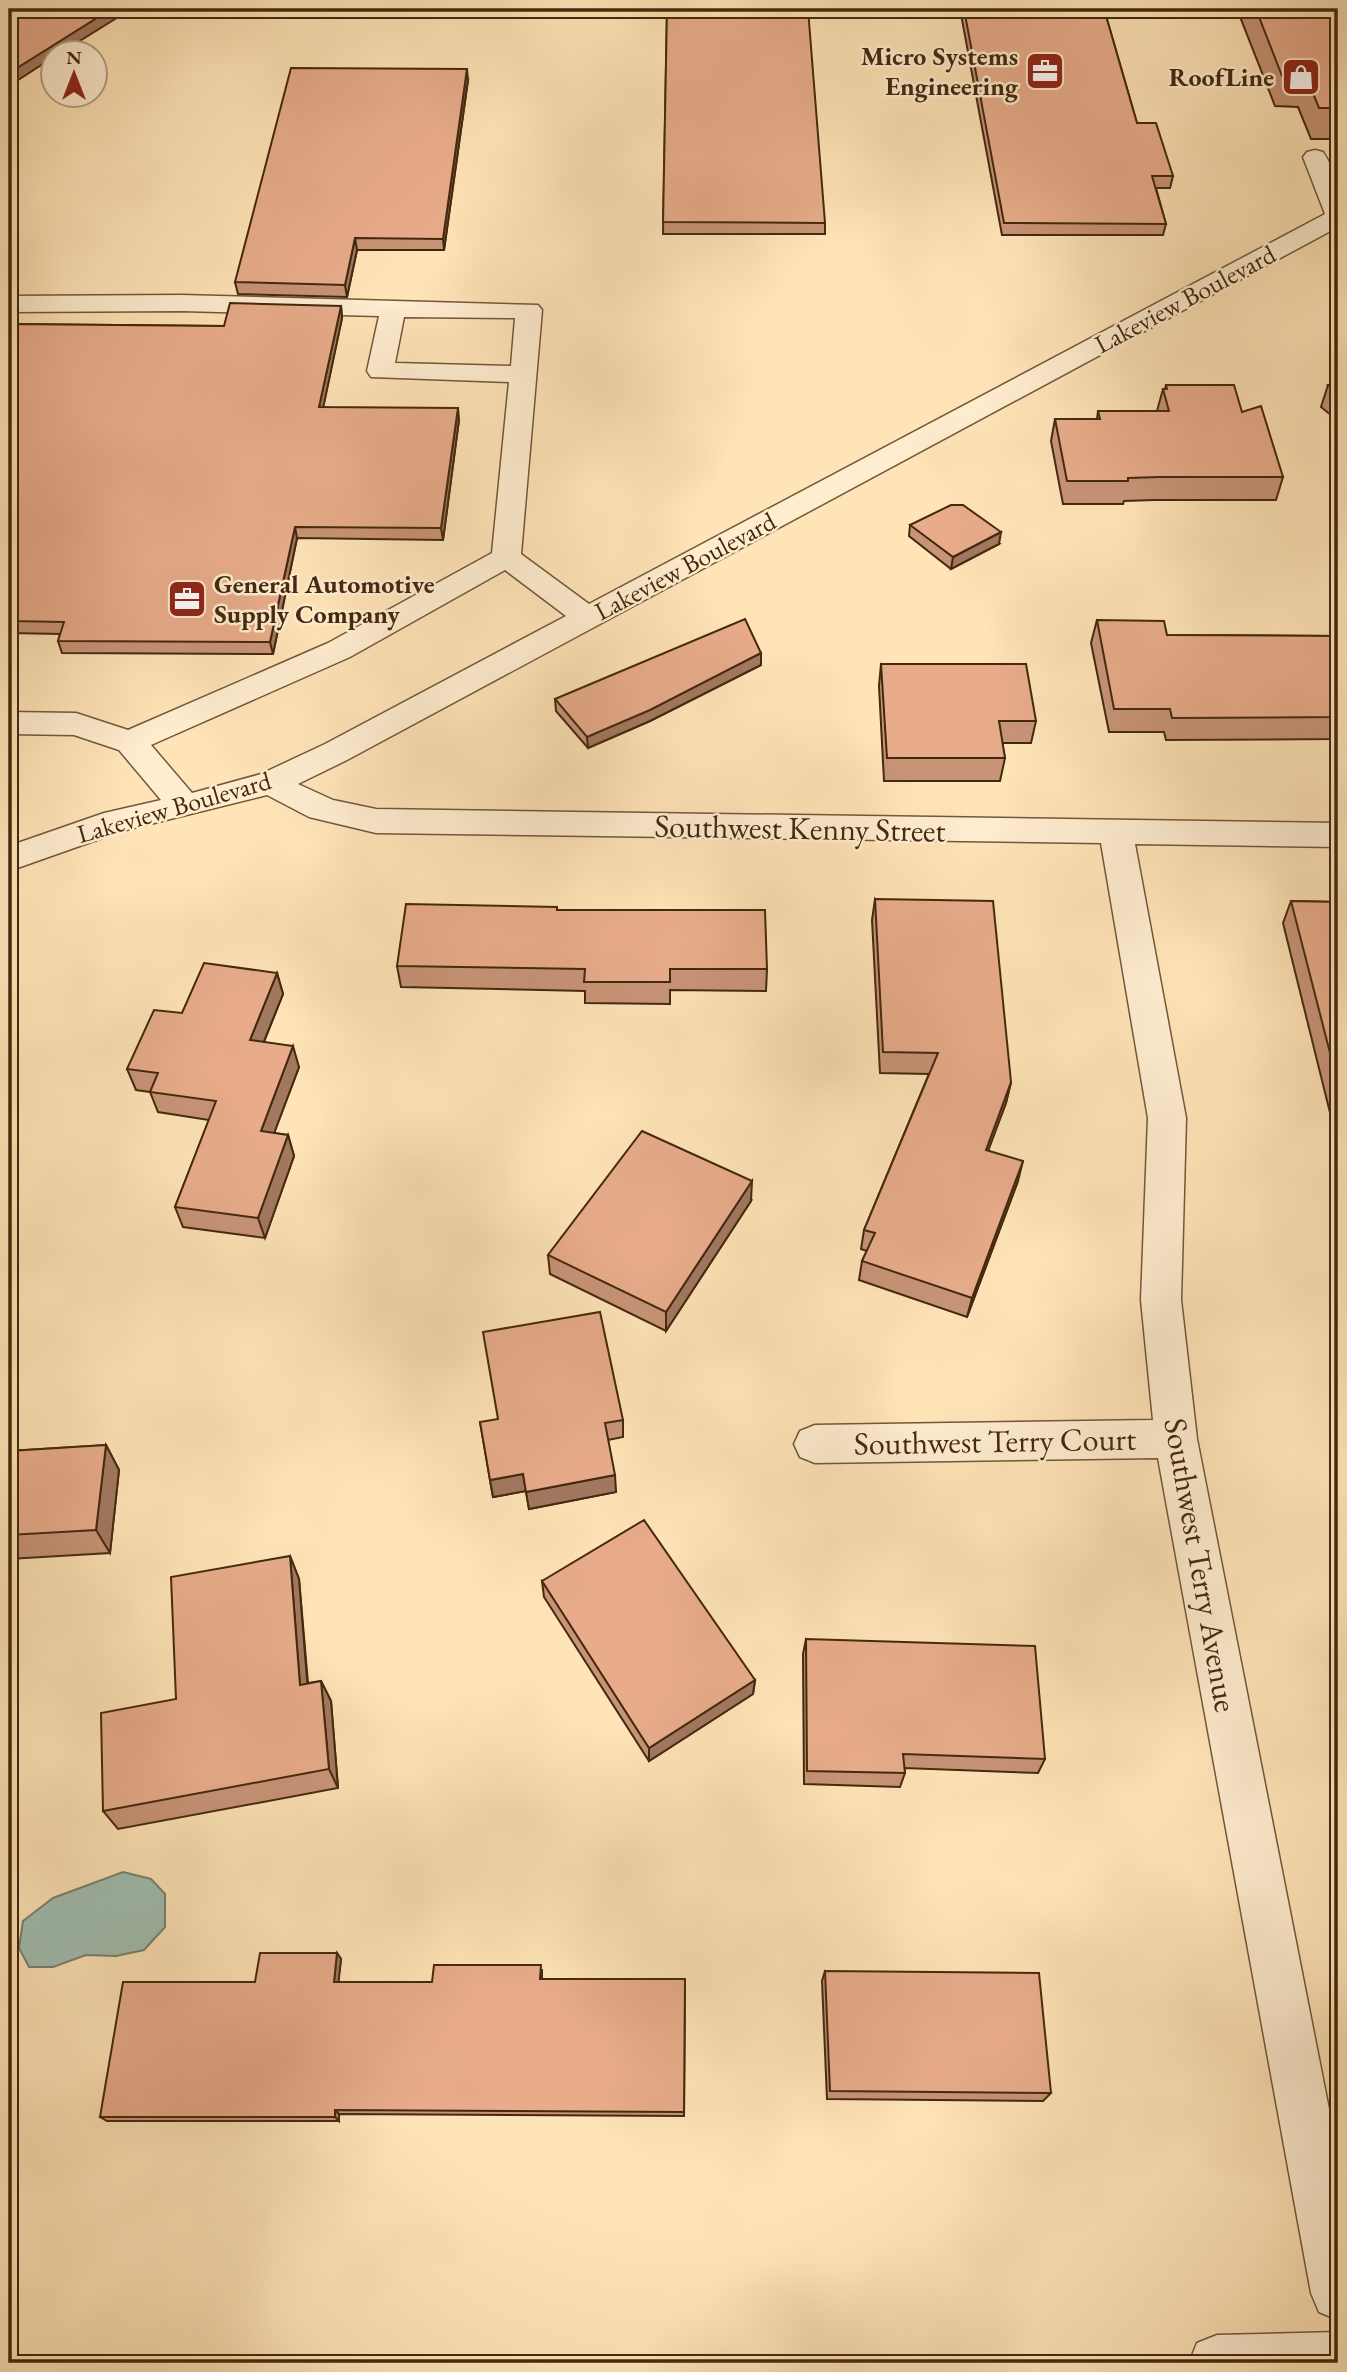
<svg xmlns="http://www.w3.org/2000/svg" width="1347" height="2372" font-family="'EB Garamond',serif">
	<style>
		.water { fill: #a0beb1; stroke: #7b8270; stroke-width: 2 }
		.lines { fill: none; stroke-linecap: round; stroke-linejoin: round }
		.minor-casing { stroke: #735738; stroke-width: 3 }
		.minor { fill: #ffedd0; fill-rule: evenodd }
		.wall { fill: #c89478; stroke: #44280e; stroke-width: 2 }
		.shaded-wall { fill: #a27861; stroke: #44280e; stroke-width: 2 }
		.building { fill: #e8ac8b; stroke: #44280e; stroke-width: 2 }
		.labels { text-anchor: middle; stroke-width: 5; stroke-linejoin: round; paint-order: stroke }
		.far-poi-label { font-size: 26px; font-weight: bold; fill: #44280e; stroke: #ffedd0; text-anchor: end }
		.far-street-label { font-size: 26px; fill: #44280e; stroke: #ffedd0 }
		.street-label { font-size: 32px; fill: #44280e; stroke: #ffedd0 }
	</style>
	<rect width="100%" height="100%" fill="#ffe4b7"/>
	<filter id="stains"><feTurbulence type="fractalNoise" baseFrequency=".00286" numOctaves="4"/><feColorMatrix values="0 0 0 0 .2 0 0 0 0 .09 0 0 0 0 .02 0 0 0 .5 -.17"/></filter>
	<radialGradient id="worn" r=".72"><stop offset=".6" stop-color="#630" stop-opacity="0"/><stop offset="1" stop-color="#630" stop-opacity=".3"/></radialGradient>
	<path class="water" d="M 123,1872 L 151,1879 L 165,1894 L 165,1927 L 144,1950 L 116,1956 L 86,1955 L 53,1967 L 29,1967 L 19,1948 L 23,1921 L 53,1898 Z"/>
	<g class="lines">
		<g class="minor-casing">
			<g id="minor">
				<path d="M 1315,150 L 1323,152 C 1339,175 1338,200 1338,227 L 347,760 L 298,784 L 333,800 L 376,809 L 1338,823 L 1338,847 L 1135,844 L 1186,1118 L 1181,1300 L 1197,1439 L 1338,2155 L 1338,2320 L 1319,2312 L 1311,2293 L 1158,1458 L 815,1463 L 800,1457 L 794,1444 L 800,1431 L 815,1425 L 1153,1420 L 1141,1300 L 1148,1118 L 1101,843 L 376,833 L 309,817 L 267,795 L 122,831 L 9,871 L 9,846 L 104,813 L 161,800 L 119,750 L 74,735 L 9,734 L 9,712 L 76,713 L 128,730 L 328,643 L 492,553 L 509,382 L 371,377 L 367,371 L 379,316 L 182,311 L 9,312 L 9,296 L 182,295 L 538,305 L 542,310 L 521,554 L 589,604 L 1325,214 L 1303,157 L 1307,152 ZM 404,317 L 515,318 L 511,366 L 395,363 ZM 505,570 L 566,616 L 325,744 L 261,774 L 192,793 L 151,745 L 350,657 Z"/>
				<path d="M 1338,2332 L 1338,2363 L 1189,2363 L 1197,2343 L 1217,2335 Z"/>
			</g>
		</g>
		<use href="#minor" class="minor"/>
	</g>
	<g class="wall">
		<path d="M 667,9 L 825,223 L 825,234 L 663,234 Z"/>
		<path d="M 960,9 L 1104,9 L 1137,123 L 1173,176 L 1170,188 L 1156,188 L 1166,224 L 1163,235 L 1002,235 Z"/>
		<path d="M 1237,9 L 1338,9 L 1338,139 L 1311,139 L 1298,107 L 1275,106 Z"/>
		<path d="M 468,80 L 444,250 L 357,250 L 347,297 L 238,294 L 235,282 Z"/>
		<path d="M 341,306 L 342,318 L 323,407 L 459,420 L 443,540 L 297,538 L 273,654 L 62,653 L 58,641 L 60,634 L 9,633 L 9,324 L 224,326 Z"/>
		<path d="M 1338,382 L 1338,421 L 1321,407 L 1328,385 Z"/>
		<path d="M 1166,385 L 1242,412 L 1283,477 L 1276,500 L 1154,500 L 1124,501 L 1123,504 L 1063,504 L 1051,441 L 1055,419 L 1097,419 L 1098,411 L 1157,411 L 1163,389 L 1165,389 Z"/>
		<path d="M 910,525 L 999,544 L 951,569 L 909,536 Z"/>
		<path d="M 1097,620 L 1167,635 L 1338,636 L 1338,739 L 1166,740 L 1164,732 L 1109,732 L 1091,643 Z"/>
		<path d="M 881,664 L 1036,721 L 1031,743 L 1002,743 L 1005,758 L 1000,781 L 884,781 L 879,686 Z"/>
		<path d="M 761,665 L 650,721 L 588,748 L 556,711 L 555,699 Z"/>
		<path d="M 875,899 L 1011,1082 L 1006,1103 L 988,1150 L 1018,1181 L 967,1317 L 859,1280 L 862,1261 L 867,1251 L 861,1249 L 864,1230 L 929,1074 L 880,1073 L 872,920 Z"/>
		<path d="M 1291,901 L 1338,902 L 1338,1145 L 1283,923 Z"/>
		<path d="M 557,910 L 767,969 L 766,991 L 670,990 L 670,1004 L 585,1003 L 585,991 L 401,987 L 397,966 Z"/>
		<path d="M 277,973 L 283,994 L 264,1042 L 299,1067 L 274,1133 L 288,1135 L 294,1156 L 265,1238 L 183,1227 L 175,1207 L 209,1120 L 158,1112 L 150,1092 L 136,1090 L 127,1069 L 182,1013 Z"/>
		<path d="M 751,1201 L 666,1331 L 550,1274 L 548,1255 Z"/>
		<path d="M 623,1420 L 623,1437 L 608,1440 L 616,1492 L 529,1509 L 526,1491 L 493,1497 L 480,1422 Z"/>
		<path d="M 106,1445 L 119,1470 L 110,1553 L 9,1559 L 9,1451 Z"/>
		<path d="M 290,1556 L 299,1579 L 308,1683 L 321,1681 L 331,1701 L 338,1788 L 118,1829 L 103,1811 L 176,1699 Z"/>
		<path d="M 542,1581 L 755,1680 L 753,1694 L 649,1761 L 544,1597 Z"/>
		<path d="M 806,1639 L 1045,1759 L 1038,1773 L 904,1768 L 905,1773 L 900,1787 L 804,1784 L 803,1654 Z"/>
		<path d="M 337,1953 L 341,1959 L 338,1982 L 432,1982 L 542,1970 L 542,1979 L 685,1979 L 684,2116 L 339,2114 L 339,2121 L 107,2121 L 100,2117 L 255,1982 Z"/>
		<path d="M 825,1971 L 1051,2093 L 1043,2101 L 827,2099 L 822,1981 Z"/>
	</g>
	<g class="shaded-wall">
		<path d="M 111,9 L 131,9 L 62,52 L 52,52 L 52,58 L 9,86 L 9,73 Z"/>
		<path d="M 467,69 L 468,80 L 444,250 L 443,239 Z"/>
		<path d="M 355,238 L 357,250 L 347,297 L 345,285 Z"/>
		<path d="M 341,306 L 342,318 L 321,418 L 319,407 Z"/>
		<path d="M 458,408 L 459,420 L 443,540 L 441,528 Z"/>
		<path d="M 295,527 L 297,538 L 273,654 L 270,642 Z"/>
		<path d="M 1001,532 L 999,544 L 951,569 L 953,557 Z"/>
		<path d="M 761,653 L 761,665 L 650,721 L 588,748 L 587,737 Z"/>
		<path d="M 277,973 L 283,994 L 256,1061 L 250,1040 Z"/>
		<path d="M 293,1046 L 299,1067 L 267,1152 L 261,1131 Z"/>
		<path d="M 1011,1082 L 1006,1103 L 981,1170 L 986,1150 Z"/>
		<path d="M 288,1135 L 294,1156 L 265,1238 L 258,1218 Z"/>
		<path d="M 1023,1161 L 1018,1181 L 967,1317 L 972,1298 Z"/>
		<path d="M 752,1181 L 751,1201 L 666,1331 L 666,1312 Z"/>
		<path d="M 106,1445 L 119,1470 L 110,1553 L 96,1530 Z"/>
		<path d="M 523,1474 L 526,1491 L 493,1497 L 490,1480 Z"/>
		<path d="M 615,1475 L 616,1492 L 529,1509 L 526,1492 Z"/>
		<path d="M 290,1556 L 299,1579 L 309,1705 L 300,1685 Z"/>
		<path d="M 755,1680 L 753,1694 L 649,1761 L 649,1748 Z"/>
		<path d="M 321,1681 L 331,1701 L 338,1788 L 329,1769 Z"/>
		<path d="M 337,1953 L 341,1959 L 338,1987 L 334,1982 Z"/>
		<path d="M 335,2110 L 339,2114 L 339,2121 L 335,2117 Z"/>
	</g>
	<g class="building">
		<path d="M 9,9 L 111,9 L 9,73 Z"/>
		<path d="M 667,9 L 808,9 L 825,223 L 663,222 Z"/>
		<path d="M 964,9 L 1104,9 L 1137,123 L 1156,123 L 1173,176 L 1152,176 L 1166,224 L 1004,223 Z"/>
		<path d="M 1256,9 L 1338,9 L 1338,108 L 1319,108 L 1306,76 L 1282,76 Z"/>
		<path d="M 291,68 L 467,69 L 443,239 L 355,238 L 345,285 L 235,282 Z"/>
		<path d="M 230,303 L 341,306 L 319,407 L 458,408 L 441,528 L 295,527 L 270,642 L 58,641 L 64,622 L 9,621 L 9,324 L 224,326 Z"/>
		<path d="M 1338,382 L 1338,392 L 1328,385 Z"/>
		<path d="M 1166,385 L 1234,385 L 1242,412 L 1261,406 L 1283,477 L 1160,477 L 1128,478 L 1128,481 L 1067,481 L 1055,419 L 1100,419 L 1098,411 L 1169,411 L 1163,389 L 1167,389 Z"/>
		<path d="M 951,505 L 963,505 L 1001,532 L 953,557 L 910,525 Z"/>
		<path d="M 745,619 L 761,653 L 650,710 L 587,737 L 555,699 Z"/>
		<path d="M 1097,620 L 1164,621 L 1167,635 L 1338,636 L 1338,717 L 1172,718 L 1170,709 L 1114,709 Z"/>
		<path d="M 881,664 L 1026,664 L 1036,721 L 999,721 L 1005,758 L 887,758 Z"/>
		<path d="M 875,899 L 993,901 L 1011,1082 L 986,1150 L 1023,1161 L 972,1298 L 862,1261 L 875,1233 L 864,1230 L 938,1053 L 883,1052 Z"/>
		<path d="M 1291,901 L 1338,902 L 1338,1084 Z"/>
		<path d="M 406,904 L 557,907 L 557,910 L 765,910 L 767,969 L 670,969 L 670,982 L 584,982 L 585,969 L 397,966 Z"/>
		<path d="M 204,963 L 277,973 L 250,1040 L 293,1046 L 261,1131 L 288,1135 L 258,1218 L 175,1207 L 216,1101 L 150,1092 L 158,1073 L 127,1069 L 154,1010 L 182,1013 Z"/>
		<path d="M 642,1131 L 752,1181 L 666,1312 L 548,1255 Z"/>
		<path d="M 600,1312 L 623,1420 L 605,1423 L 615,1475 L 526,1492 L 523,1474 L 490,1480 L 480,1422 L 498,1419 L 483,1332 Z"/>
		<path d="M 106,1445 L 96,1530 L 9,1535 L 9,1451 Z"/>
		<path d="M 644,1520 L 755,1680 L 649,1748 L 542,1581 Z"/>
		<path d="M 290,1556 L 300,1685 L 321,1681 L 329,1769 L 103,1811 L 101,1713 L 176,1699 L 171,1577 Z"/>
		<path d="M 806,1639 L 1035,1646 L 1045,1759 L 903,1754 L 905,1773 L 807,1771 Z"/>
		<path d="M 260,1953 L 337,1953 L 334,1982 L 432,1982 L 434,1965 L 541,1965 L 540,1979 L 685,1979 L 684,2112 L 335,2110 L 335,2117 L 100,2117 L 123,1982 L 255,1982 Z"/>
		<path d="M 825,1971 L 1039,1973 L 1051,2093 L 830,2091 Z"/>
	</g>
	<defs>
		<g id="office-square" transform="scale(2.0125)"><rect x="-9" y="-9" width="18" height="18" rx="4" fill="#8f2418" stroke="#ffedd0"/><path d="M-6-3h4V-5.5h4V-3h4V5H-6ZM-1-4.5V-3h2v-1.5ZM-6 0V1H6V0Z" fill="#fff"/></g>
		<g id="shop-square" transform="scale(2.0125)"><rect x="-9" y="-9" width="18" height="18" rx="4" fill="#8f2418" stroke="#ffedd0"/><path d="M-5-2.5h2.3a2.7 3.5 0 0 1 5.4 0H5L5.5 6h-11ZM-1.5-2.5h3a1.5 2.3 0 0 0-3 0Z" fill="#fff"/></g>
	</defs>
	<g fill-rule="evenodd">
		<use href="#office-square" x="1045" y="71"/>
		<use href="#shop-square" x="1301" y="77"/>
		<use href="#office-square" x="187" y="599"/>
	</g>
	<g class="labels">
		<g class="far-poi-label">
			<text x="1018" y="65">Micro Systems<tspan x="1018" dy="30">Engineering</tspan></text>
			<text x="1274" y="86">RoofLine</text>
			<text x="214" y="593" text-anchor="start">General Automotive<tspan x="214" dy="30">Supply Company</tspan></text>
		</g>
		<g class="far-street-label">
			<text transform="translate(1185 299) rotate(-28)" y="9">Lakeview Boulevard</text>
			<text transform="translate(685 566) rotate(-28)" y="9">Lakeview Boulevard</text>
			<text transform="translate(174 807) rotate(-16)" y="9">Lakeview Boulevard</text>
		</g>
		<g class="street-label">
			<text transform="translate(800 828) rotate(1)" y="11">Southwest Kenny Street</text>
			<text transform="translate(995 1441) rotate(-1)" y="11">Southwest Terry Court</text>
			<text transform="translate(1201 1565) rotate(80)" y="11">Southwest Terry Avenue</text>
		</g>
	</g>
	<rect width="1347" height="2372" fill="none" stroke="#ffe4b7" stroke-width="35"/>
	<rect x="10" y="10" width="1326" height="2351" fill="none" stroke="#44280e" stroke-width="3.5"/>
	<rect x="18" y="18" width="1312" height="2337" fill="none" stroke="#44280e" stroke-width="2"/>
	<g transform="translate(74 74)"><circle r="33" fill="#ffedd0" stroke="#b49e82" stroke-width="2"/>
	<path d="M0-5L12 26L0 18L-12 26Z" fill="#8f2418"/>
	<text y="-10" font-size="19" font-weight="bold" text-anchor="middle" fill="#44280e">N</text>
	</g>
	<rect width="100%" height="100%" filter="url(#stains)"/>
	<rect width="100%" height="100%" fill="url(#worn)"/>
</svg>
